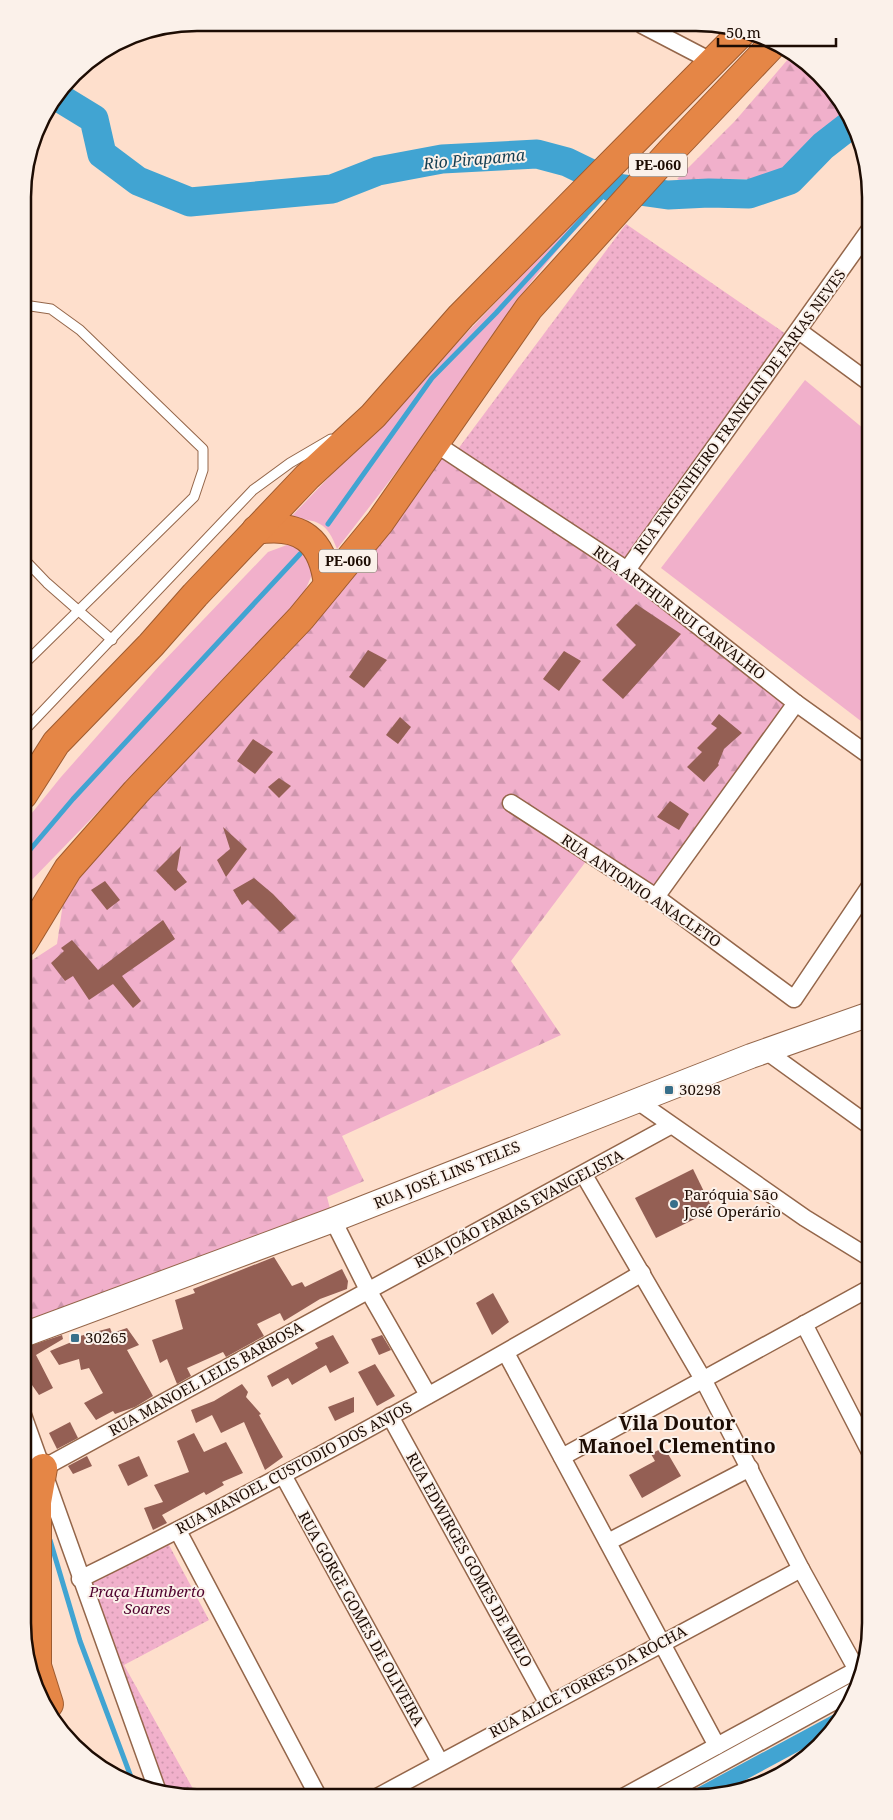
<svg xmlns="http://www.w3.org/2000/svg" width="893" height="1820" font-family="'Noto Serif',serif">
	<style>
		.grass { fill: #f1b0cb }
		.forest { fill: url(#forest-firs) }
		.park { fill: url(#park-dots) }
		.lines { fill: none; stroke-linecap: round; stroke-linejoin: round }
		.stream { stroke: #41a4d2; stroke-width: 5 }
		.canal { stroke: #41a4d2; stroke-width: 16 }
		.river { stroke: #41a4d2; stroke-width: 29 }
		.building { fill: #945f54 }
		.lane-casing { stroke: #94664a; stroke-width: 11 }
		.street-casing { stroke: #94664a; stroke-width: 19 }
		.secondary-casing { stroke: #94664a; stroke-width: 26 }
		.highway-casing { stroke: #9f5b2f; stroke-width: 30 }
		.lane { stroke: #fff; stroke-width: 9 }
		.street { stroke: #fff; stroke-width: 16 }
		.secondary { stroke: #fff; stroke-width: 24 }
		.highway { stroke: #e58646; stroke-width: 28 }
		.tram { stroke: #7a6456; stroke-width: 1 }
		.poi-dot { fill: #386f8a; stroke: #fbf1ea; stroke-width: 2 }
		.labels { text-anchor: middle; stroke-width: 4; stroke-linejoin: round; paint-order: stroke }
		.shield { fill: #fbf1ea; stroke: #605148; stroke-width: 1 }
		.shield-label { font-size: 14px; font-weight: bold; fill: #1d0c03 }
		.street-label { font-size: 15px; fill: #1d0c03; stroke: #fbf1ea }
		.poi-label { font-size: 15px; fill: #1d0c03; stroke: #fbf1ea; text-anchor: start }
		.park-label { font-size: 15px; font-style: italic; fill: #4f022f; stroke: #fbf1ea }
		.water-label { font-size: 16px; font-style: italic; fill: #143e52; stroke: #fbf1ea }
		.district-label { font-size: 20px; font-weight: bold; fill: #1d0c03; stroke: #fbf1ea }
		.rim { fill: none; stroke: #1d0c03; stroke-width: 2.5 }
	</style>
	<defs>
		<pattern id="forest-firs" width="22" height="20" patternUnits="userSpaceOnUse" patternTransform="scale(1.25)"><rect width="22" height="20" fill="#f1b0cb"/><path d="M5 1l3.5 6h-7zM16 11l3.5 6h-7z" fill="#ce96ad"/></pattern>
		<pattern id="park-dots" width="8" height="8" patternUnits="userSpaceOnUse" patternTransform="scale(1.25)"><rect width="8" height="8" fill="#f1b0cb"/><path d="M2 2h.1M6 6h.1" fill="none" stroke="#ce96ad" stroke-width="1.8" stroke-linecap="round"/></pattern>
	</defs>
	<rect width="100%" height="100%" fill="#fedfcc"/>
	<g class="grass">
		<path d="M 582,212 L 588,217 C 528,278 483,348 435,419 C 404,463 370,506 337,549 C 327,522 318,520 290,518 Z"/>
		<path d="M 805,380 L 870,434 L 870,728 L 661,568 Z"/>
		<path d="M 295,542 L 304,546 L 314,570 L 304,593 L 264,641 L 23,889 L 23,824 L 61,777 L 159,666 L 268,552 Z"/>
	</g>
	<g class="forest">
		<path d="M 793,57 L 811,66 L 843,114 L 778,176 L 756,179 L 725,179 L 694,187 L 677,179 L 735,121 L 789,58 Z"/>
		<path d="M 433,442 L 627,570 L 796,704 L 656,895 L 590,856 L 511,961 L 561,1035 L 342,1136 L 364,1181 L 327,1197 L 333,1220 L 23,1335 L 23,966 L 57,944 L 68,869 Z"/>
		<path d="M 23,1429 L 30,1450 L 28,1582 L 23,1563 Z"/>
	</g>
	<g class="park">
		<path d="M 626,224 L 786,334 L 626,560 L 458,449 Z"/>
		<path d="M 166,1544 L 169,1545 L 209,1620 L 124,1665 L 197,1796 L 174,1796 L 163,1793 L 90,1580 Z"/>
	</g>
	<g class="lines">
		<g class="stream">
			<path d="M 328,524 L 432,378 L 496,313 L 611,187"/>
			<path d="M 23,858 L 73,799 L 300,554"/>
			<path d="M 50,1540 L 80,1641 L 134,1785"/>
		</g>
		<path class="canal" d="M 697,1797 L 840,1720"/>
		<path class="river" d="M 58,97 L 94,119 L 102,154 L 138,181 L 190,202 L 332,189 L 378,171 L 442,159 L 537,154 L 567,162 L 600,178 L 611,187 L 668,195 L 709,193 L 749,194 L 790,180 L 823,146 L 850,125"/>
	</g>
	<g class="building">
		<path d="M 636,604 L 681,634 L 623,699 L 602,680 L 636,645 L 616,625 Z"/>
		<path d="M 368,650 L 387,660 L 364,688 L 349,677 Z"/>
		<path d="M 564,651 L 581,661 L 559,691 L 543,679 Z"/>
		<path d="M 719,714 L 742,733 L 724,749 L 718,764 L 719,765 L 704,782 L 687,767 L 702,752 L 697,748 L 717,728 L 711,724 Z"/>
		<path d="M 400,717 L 411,727 L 398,744 L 386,735 Z"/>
		<path d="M 253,739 L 273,752 L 255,774 L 237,761 Z"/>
		<path d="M 279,778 L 291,786 L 279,798 L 268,787 Z"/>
		<path d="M 670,801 L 689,814 L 679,830 L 657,817 Z"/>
		<path d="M 223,827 L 247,849 L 226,877 L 217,860 L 230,849 Z"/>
		<path d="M 181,846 L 177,870 L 187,882 L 175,891 L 156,871 Z"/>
		<path d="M 254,878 L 273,894 L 296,918 L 280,932 L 248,900 L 242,905 L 233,890 Z"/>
		<path d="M 105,881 L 120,900 L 107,910 L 91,890 Z"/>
		<path d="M 163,920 L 175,939 L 122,976 L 141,1001 L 133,1008 L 113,984 L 89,1000 L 73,976 L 65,981 L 51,963 L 64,951 L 61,948 L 72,940 L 98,970 Z"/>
		<path d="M 693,1169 L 713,1210 L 656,1238 L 635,1198 Z"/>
		<path d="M 274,1257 L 292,1286 L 302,1282 L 305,1287 L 342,1269 L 348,1281 L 347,1289 L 320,1299 L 284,1321 L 280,1313 L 257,1324 L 264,1336 L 226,1357 L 223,1352 L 187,1368 L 191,1376 L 177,1384 L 167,1359 L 160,1363 L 152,1340 L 183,1329 L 175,1300 L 195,1293 L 193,1289 Z"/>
		<path d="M 493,1293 L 509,1322 L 492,1335 L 476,1303 Z"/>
		<path d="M 110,1328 L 112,1333 L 127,1328 L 139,1345 L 127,1350 L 153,1396 L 135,1407 L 115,1414 L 113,1411 L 96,1420 L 84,1403 L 103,1393 L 89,1368 L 81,1370 L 79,1359 L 59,1365 L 50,1351 L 81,1338 L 80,1336 Z"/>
		<path d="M 62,1335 L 63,1339 L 36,1355 L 53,1388 L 39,1395 L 32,1385 L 25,1361 L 23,1362 L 23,1348 Z"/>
		<path d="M 333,1335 L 349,1363 L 330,1373 L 326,1365 L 292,1385 L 288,1378 L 272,1387 L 267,1376 L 318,1348 L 315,1343 Z"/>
		<path d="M 382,1335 L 391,1350 L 379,1355 L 371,1339 Z"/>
		<path d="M 375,1364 L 395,1396 L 377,1406 L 358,1372 Z"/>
		<path d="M 242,1384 L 248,1392 L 246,1397 L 261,1414 L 259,1415 L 283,1457 L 265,1470 L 244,1422 L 221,1433 L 212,1415 L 196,1423 L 191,1410 L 214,1401 Z"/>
		<path d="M 354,1397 L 354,1412 L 335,1421 L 328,1407 Z"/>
		<path d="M 70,1422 L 78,1438 L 57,1449 L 49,1433 Z"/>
		<path d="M 194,1433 L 204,1452 L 226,1442 L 243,1473 L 222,1482 L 224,1485 L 206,1495 L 204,1492 L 162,1515 L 167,1523 L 153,1530 L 144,1508 L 163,1502 L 154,1485 L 189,1472 L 177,1441 Z"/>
		<path d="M 664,1447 L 681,1476 L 642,1498 L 629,1475 L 655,1461 L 651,1454 Z"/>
		<path d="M 87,1456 L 92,1466 L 73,1474 L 68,1466 Z"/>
		<path d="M 139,1456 L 148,1476 L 128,1486 L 118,1465 Z"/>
	</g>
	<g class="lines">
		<g class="lane-casing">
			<g id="lane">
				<path d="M 24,559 L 47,583 L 112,640"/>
				<path d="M 23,665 L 194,497 L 203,470 L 203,449 L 80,330 L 51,309 L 24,305"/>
				<path d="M 23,732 L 253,490 L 290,463 L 331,439"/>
			</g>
		</g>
		<g class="street-casing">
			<g id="street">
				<path d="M 642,25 L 713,62"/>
				<path d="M 799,331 L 870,383"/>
				<path d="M 433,442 L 627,570 L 796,703 L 870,756"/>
				<path d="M 627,570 L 870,229"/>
				<path d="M 511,803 L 656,897 L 794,999 L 870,886"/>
				<path d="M 656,897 L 796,703"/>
				<path d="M 766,1051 L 870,1126"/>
				<path d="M 636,1100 L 805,1218 L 870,1258"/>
				<path d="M 584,1175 L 704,1381 L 801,1569 L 857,1670"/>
				<path d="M 333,1220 L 368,1290 L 428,1395"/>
				<path d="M 804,1324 L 870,1452"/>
				<path d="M 506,1353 L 717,1746"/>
				<path d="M 23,1415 L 158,1792"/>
				<path d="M 390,1416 L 548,1704"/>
				<path d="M 562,1457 L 870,1288"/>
				<path d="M 43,1468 L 670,1126"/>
				<path d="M 283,1475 L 440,1762"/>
				<path d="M 178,1531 L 318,1796"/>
				<path d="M 608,1542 L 750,1468"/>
				<path d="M 80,1579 C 272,1485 458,1381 642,1273"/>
				<path d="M 377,1797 L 801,1569"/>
				<path d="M 623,1797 L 862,1667"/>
				<path d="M 659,1797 L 857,1689"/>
			</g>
		</g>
		<g class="secondary-casing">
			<path id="secondary" d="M 23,1335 L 333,1220 L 751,1056 L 870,1014"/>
		</g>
		<g class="highway-casing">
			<g id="highway">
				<path d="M 256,530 C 301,523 323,540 328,585"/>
				<path d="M 23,795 L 56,743 L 151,645 L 195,595 L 307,477 L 373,416 L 461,316 L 742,32"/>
				<path d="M 23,943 L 68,869 L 136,792 L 301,618 L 380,522 L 529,308 L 672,150 L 771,46"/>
				<path d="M 32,1650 L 49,1704"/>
				<path d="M 37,1668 L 37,1502 L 43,1468"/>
			</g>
		</g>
		<use href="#lane" class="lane"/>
		<use href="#street" class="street"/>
		<use href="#secondary" class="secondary"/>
		<use href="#highway" class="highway"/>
		<path class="tram" d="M 750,1789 L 799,1762"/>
	</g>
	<g class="poi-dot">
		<rect x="664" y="1085" width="10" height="10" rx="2.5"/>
		<circle cx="674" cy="1204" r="5"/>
		<rect x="70" y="1333" width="10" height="10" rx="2.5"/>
	</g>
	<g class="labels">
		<g class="shield">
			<rect x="629" y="153.5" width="58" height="23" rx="4"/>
			<rect x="319" y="549.5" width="58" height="23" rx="4"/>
		</g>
		<g class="shield-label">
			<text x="658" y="170">PE-060</text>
			<text x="348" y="566">PE-060</text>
		</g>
		<g class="street-label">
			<text transform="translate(740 412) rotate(-54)" y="5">RUA ENGENHEIRO FRANKLIN DE FARIAS NEVES</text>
			<text transform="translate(679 613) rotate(37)" y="5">RUA ARTHUR RUI CARVALHO</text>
			<text transform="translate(641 891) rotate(34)" y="5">RUA ANTONIO ANACLETO</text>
			<text transform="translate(447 1175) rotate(-22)" y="5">RUA JOSÉ LINS TELES</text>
			<text transform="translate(519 1209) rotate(-28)" y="5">RUA JOÃO FARIAS EVANGELISTA</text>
			<text transform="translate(206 1379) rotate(-29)" y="5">RUA MANOEL LELIS BARBOSA</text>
			<text transform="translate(294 1468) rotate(-28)" y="5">RUA MANOEL CUSTODIO DOS ANJOS</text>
			<text transform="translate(469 1560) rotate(61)" y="5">RUA EDWIRGES GOMES DE MELO</text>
			<text transform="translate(361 1619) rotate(61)" y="5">RUA GORGE GOMES DE OLIVEIRA</text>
			<text transform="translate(588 1682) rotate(-28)" y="5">RUA ALICE TORRES DA ROCHA</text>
		</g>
		<g class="poi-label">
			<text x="679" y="1095">30298</text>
			<text x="684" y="1200">Paróquia São<tspan x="684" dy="17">José Operário</tspan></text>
			<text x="85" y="1343">30265</text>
		</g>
		<g class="park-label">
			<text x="147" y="1597">Praça Humberto<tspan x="147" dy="17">Soares</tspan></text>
		</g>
		<g class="water-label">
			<text transform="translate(474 159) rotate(-5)" y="6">Rio Pirapama</text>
		</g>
		<g class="district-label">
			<text x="677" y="1430">Vila Doutor<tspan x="677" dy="23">Manoel Clementino</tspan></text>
		</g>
	</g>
	<path d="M0 0H893V1820H0ZM197 31H696A166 166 0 0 1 862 197V1623A166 166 0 0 1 696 1789H197A166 166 0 0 1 31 1623V197A166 166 0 0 1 197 31Z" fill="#fbf1ea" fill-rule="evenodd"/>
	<path class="rim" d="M197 31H696A166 166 0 0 1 862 197V1623A166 166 0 0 1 696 1789H197A166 166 0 0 1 31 1623V197A166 166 0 0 1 197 31Z"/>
	<path d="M718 38v8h118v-8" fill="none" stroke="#1d0c03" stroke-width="2.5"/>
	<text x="726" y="38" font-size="15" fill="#1d0c03" stroke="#fbf1ea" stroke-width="4" paint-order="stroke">50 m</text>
</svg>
